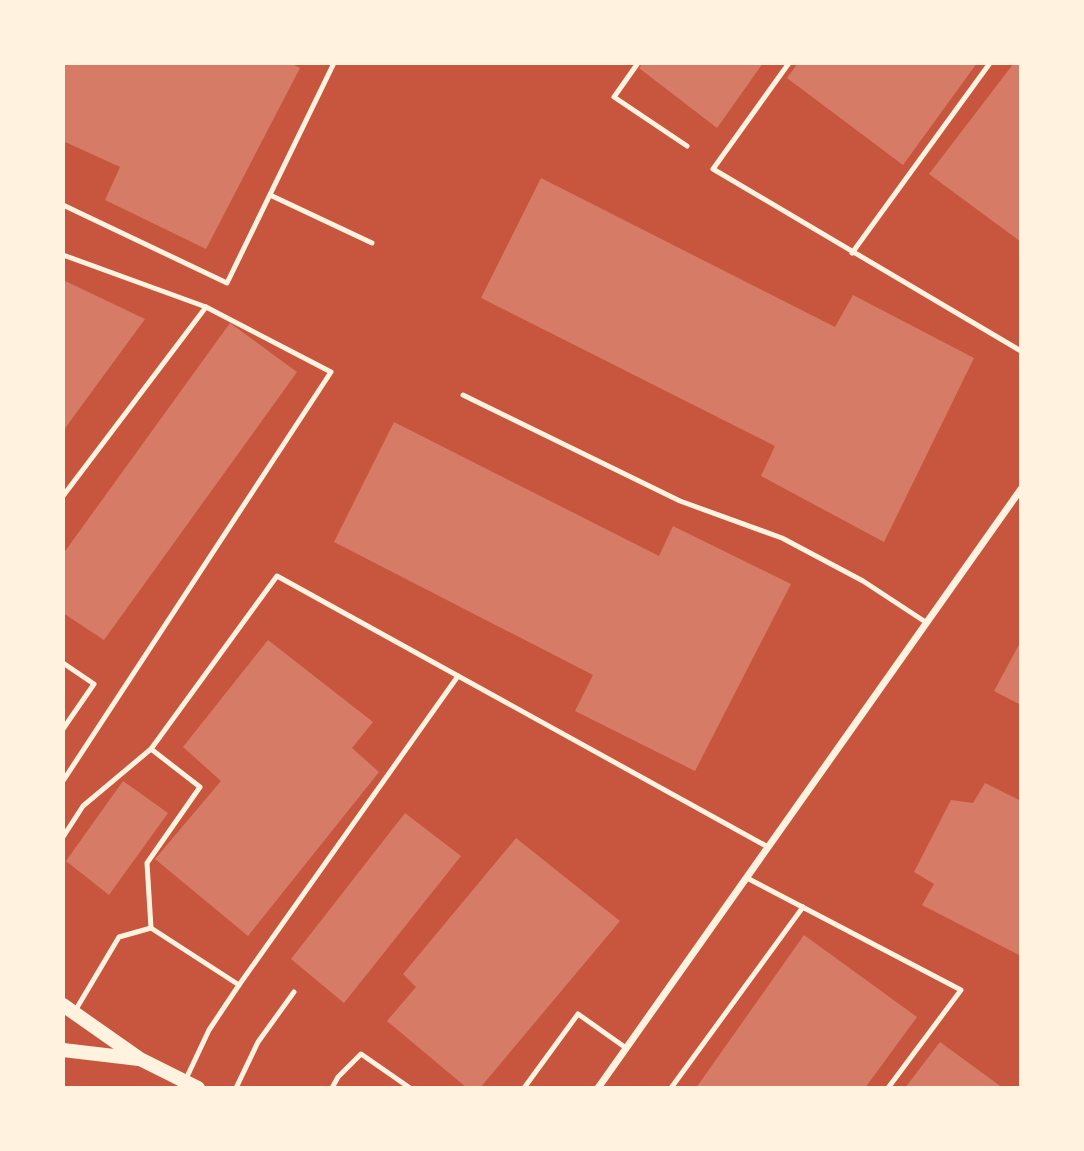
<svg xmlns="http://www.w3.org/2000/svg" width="1084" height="1151" font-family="Ubuntu,sans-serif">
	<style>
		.building { fill: #d67c66 }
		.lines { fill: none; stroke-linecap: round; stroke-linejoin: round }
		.service { stroke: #fff3e0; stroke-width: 5 }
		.minor { stroke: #fff3e0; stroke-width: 7 }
		.secondary { stroke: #fff3e0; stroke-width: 14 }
	</style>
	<rect width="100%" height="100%" fill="#c8553d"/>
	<g class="building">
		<path d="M 63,63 L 290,63 L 300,68 L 206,249 L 105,200 L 120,167 L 63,141 Z"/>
		<path d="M 643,63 L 763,63 L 717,128 L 639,68 Z"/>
		<path d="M 798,63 L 977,63 L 903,165 L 787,78 Z"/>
		<path d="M 1014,63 L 1021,63 L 1021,242 L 929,174 Z"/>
		<path d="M 541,178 L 835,327 L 853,295 L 974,358 L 884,542 L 761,476 L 775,446 L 481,298 Z"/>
		<path d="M 63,280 L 145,319 L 63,431 Z"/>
		<path d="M 230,323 L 297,372 L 104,640 L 63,613 L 63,554 Z"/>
		<path d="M 394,422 L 659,556 L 673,526 L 791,584 L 695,771 L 575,711 L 593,675 L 334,542 Z"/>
		<path d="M 268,640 L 373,722 L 352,748 L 379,772 L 248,936 L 155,859 L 221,781 L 183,747 Z"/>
		<path d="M 1021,641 L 1021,705 L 994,691 Z"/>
		<path d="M 123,781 L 168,813 L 109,895 L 66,861 Z"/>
		<path d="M 985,783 L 1021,801 L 1021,956 L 922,905 L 934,884 L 914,872 L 951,800 L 973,803 Z"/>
		<path d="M 405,813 L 461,856 L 344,1003 L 291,959 Z"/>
		<path d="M 516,838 L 620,921 L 480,1088 L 467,1088 L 387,1021 L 416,987 L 403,974 Z"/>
		<path d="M 804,935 L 917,1017 L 865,1088 L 696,1088 Z"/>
		<path d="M 940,1042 L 1003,1088 L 905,1088 Z"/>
	</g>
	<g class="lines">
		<g class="service">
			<path d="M 638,63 L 614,97 L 687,146"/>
			<path d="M 789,63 L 713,169 L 1021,351"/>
			<path d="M 270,195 L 372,243"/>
			<path d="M 63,205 L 227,283 L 334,63"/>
			<path d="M 852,253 L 990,63"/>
			<path d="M 63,255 L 206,307 L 331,372 L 63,781"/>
			<path d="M 463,395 L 680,501 L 782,538 L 863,581 L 927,623"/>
			<path d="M 63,496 L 206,307"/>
			<path d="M 63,663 L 94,684 L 63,729"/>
			<path d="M 151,749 L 200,787 L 147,863 L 151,928"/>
			<path d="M 63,837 L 83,806 L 151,749 L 277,576 L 768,847"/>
			<path d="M 747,878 L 961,990 L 888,1088"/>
			<path d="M 239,985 L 458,676"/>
			<path d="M 75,1011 L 119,937 L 151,928 L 239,985 L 209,1030 L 185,1081"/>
			<path d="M 236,1088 L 258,1042 L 294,992"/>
			<path d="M 332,1088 L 338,1077 L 361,1054 L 410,1088"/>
			<path d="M 524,1088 L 578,1014 L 626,1048"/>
			<path d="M 671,1088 L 803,907"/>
		</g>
		<path class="minor" d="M 598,1088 L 1021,489"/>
		<g class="secondary">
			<path d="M 63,1005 L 140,1059 L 198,1088"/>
			<path d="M 63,1050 L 139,1059"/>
		</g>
	</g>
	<rect width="1084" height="1151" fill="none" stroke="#fff3e0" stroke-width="130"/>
</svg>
